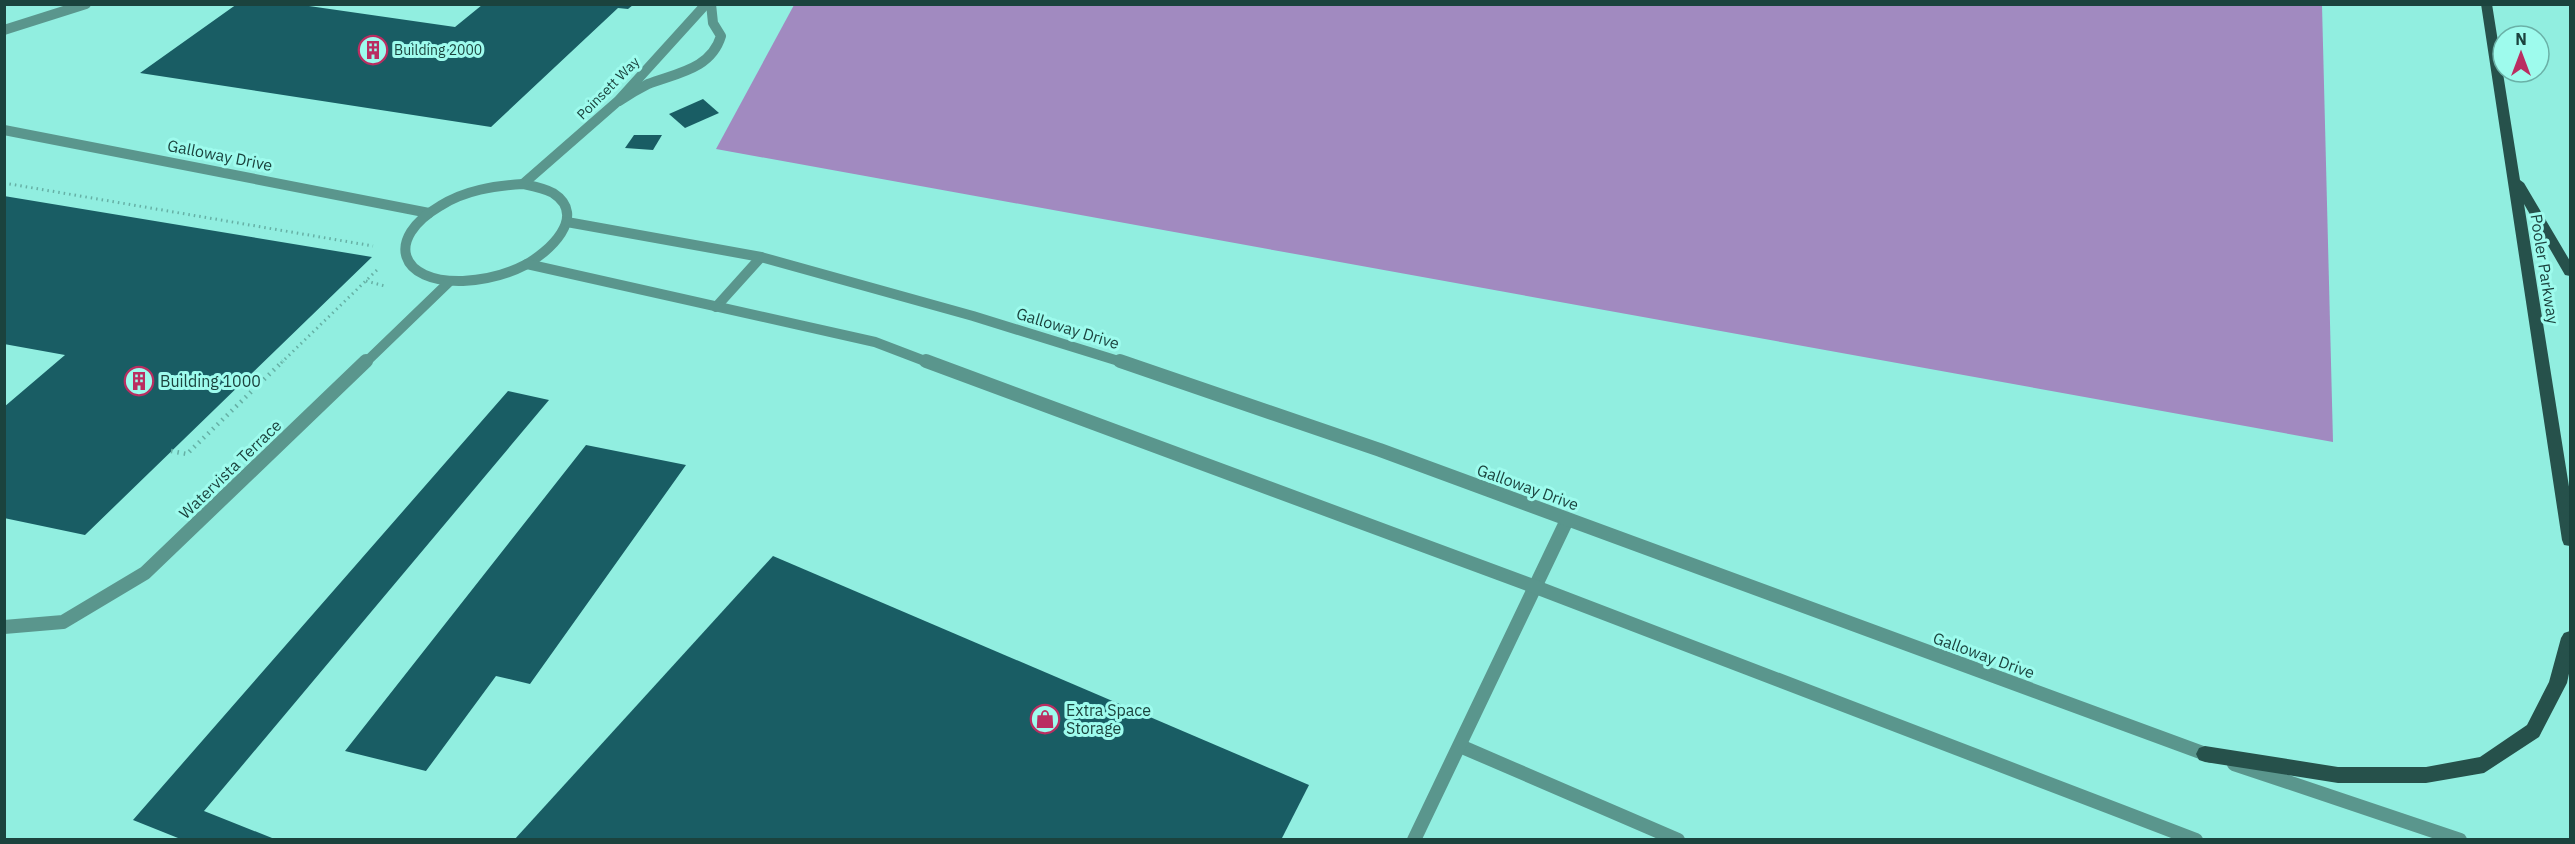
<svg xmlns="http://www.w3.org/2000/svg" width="2575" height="844" font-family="'IBM Plex Sans',sans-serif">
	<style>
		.forest { fill: #a18ac0 }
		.building { fill: #195d64 }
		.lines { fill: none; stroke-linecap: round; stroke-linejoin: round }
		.path-far1 { stroke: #66b0a5; stroke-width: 3; stroke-dasharray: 1.5 4; stroke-linecap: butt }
		.path { stroke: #66b0a5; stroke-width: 4.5; stroke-dasharray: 1.5 5; stroke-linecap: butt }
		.service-far1 { stroke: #5a968d; stroke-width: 10 }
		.service { stroke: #5a968d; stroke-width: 14 }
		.minor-far1 { stroke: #5a968d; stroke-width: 10 }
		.minor { stroke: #5a968d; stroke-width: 14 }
		.primary { fill: #26514b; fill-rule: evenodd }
		.labels { text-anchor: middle; stroke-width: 6; stroke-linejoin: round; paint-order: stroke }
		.far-poi-label { font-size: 14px; fill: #1b433e; stroke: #9efbed; text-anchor: start }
		.far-street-label { font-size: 14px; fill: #1b433e; stroke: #9efbed }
		.street-label { font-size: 16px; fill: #1b433e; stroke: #9efbed }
		.poi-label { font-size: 16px; fill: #1b433e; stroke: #9efbed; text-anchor: start }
	</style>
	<rect width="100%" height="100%" fill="#91eee0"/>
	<path class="forest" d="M 794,5 L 2322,5 L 2333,442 L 716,149 Z"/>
	<g class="building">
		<path d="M 237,4 L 295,4 L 455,27 L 482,5 L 633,5 L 628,9 L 618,8 L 491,127 L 140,73 Z"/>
		<path d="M 703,99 L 719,113 L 685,128 L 669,114 Z"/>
		<path d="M 634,135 L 662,135 L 653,150 L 625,148 Z"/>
		<path d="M 4,196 L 372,257 L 85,535 L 4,518 L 4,407 L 65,355 L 4,344 Z"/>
		<path d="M 508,391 L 549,400 L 204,811 L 277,840 L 183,840 L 133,820 Z"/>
		<path d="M 586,445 L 686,465 L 530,684 L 496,676 L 426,771 L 345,751 Z"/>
		<path d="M 773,556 L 1309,785 L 1281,840 L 514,840 Z"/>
	</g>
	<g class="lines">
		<g class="path-far1">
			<path d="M 4,183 L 373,246"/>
			<path d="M 366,281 L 385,286"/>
			<path d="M 281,363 L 377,270"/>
		</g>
		<path class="path" d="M 171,451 L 187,454 L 283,361"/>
		<g class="service-far1">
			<path d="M 619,101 C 628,95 638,89 648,84 C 677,73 711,69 721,36 L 713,23 L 711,4"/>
			<path d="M 716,307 L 761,257"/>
		</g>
		<g class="service">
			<path d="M 1460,746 L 1678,840"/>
			<path d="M 1414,840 L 1567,520"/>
		</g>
		<g class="minor-far1">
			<path d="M 4,30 L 86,4"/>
			<path d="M 4,130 L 429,213"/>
			<path d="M 523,184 C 533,186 544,188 553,193 C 589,216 548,253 525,265 C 506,275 483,280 463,281 C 399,283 384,239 440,206 C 465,190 494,186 523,184 Z"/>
			<path d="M 523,184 L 618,101 L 706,4"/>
			<path d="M 567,222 L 761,257 L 973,316 L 1125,363"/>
			<path d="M 527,264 L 875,342 L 930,363"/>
			<path d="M 365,363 L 449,282"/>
		</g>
		<g class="minor">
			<path d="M 926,361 L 1533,586 L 2196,840"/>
			<path d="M 1120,361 L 1380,450 L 2211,756"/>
			<path d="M 4,627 L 63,622 L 145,573 L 366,361"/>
			<path d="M 2234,764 L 2460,840"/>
		</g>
		<g class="primary">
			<path d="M 2481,4 L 2492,4 L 2520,180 L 2524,183 L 2570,261 L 2570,276 L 2565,275 L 2524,204 L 2570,493 L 2570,546 L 2564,545 L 2562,540 Z"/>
			<path d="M 2570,631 L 2570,669 L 2567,683 L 2539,737 L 2484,773 L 2426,783 L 2338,783 L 2205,762 L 2199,760 L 2196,754 L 2199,748 L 2205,746 L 2338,767 L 2426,767 L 2480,757 L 2527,725 L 2549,682 L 2561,638 L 2564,633 Z"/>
		</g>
	</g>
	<defs>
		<g id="building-ring" transform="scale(1.5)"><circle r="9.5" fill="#9efbed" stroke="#ba2d61" stroke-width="1.5"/><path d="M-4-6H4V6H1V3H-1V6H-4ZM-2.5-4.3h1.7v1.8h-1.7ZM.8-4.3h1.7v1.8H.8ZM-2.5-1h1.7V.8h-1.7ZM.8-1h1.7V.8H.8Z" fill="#ba2d61"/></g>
		<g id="shop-ring" transform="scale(1.5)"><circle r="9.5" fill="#9efbed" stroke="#ba2d61" stroke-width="1.5"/><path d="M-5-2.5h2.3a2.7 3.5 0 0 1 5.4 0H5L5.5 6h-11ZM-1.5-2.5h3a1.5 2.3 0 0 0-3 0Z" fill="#ba2d61"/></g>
	</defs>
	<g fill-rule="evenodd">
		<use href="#building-ring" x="373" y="50"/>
		<use href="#building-ring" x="139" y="381"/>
		<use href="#shop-ring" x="1045" y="719"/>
	</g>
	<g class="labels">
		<g class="far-poi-label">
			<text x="394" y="55">Building 2000</text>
		</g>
		<g class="far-street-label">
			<text transform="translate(608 88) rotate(-45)" y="5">Poinsett Way</text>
		</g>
		<g class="street-label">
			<text transform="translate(220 155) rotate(11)" y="6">Galloway Drive</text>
			<text transform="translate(2545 269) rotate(81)" y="6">Pooler Parkway</text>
			<text transform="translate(1068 328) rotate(17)" y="6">Galloway Drive</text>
			<text transform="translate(230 469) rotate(-44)" y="6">Watervista Terrace</text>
			<text transform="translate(1528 487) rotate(20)" y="6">Galloway Drive</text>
			<text transform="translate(1984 655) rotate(20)" y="6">Galloway Drive</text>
		</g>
		<g class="poi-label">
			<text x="160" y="387">Building 1000</text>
			<text x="1066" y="716">Extra Space<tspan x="1066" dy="18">Storage</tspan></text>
		</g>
	</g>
	<rect width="2575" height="844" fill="none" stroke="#1b433e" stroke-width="12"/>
	<g transform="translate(2521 54)"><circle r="28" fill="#9efbed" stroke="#6ab1a7" stroke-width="1.5"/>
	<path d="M0-4.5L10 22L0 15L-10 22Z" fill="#ba2d61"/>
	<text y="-9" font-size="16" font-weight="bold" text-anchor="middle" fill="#1b433e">N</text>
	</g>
</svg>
